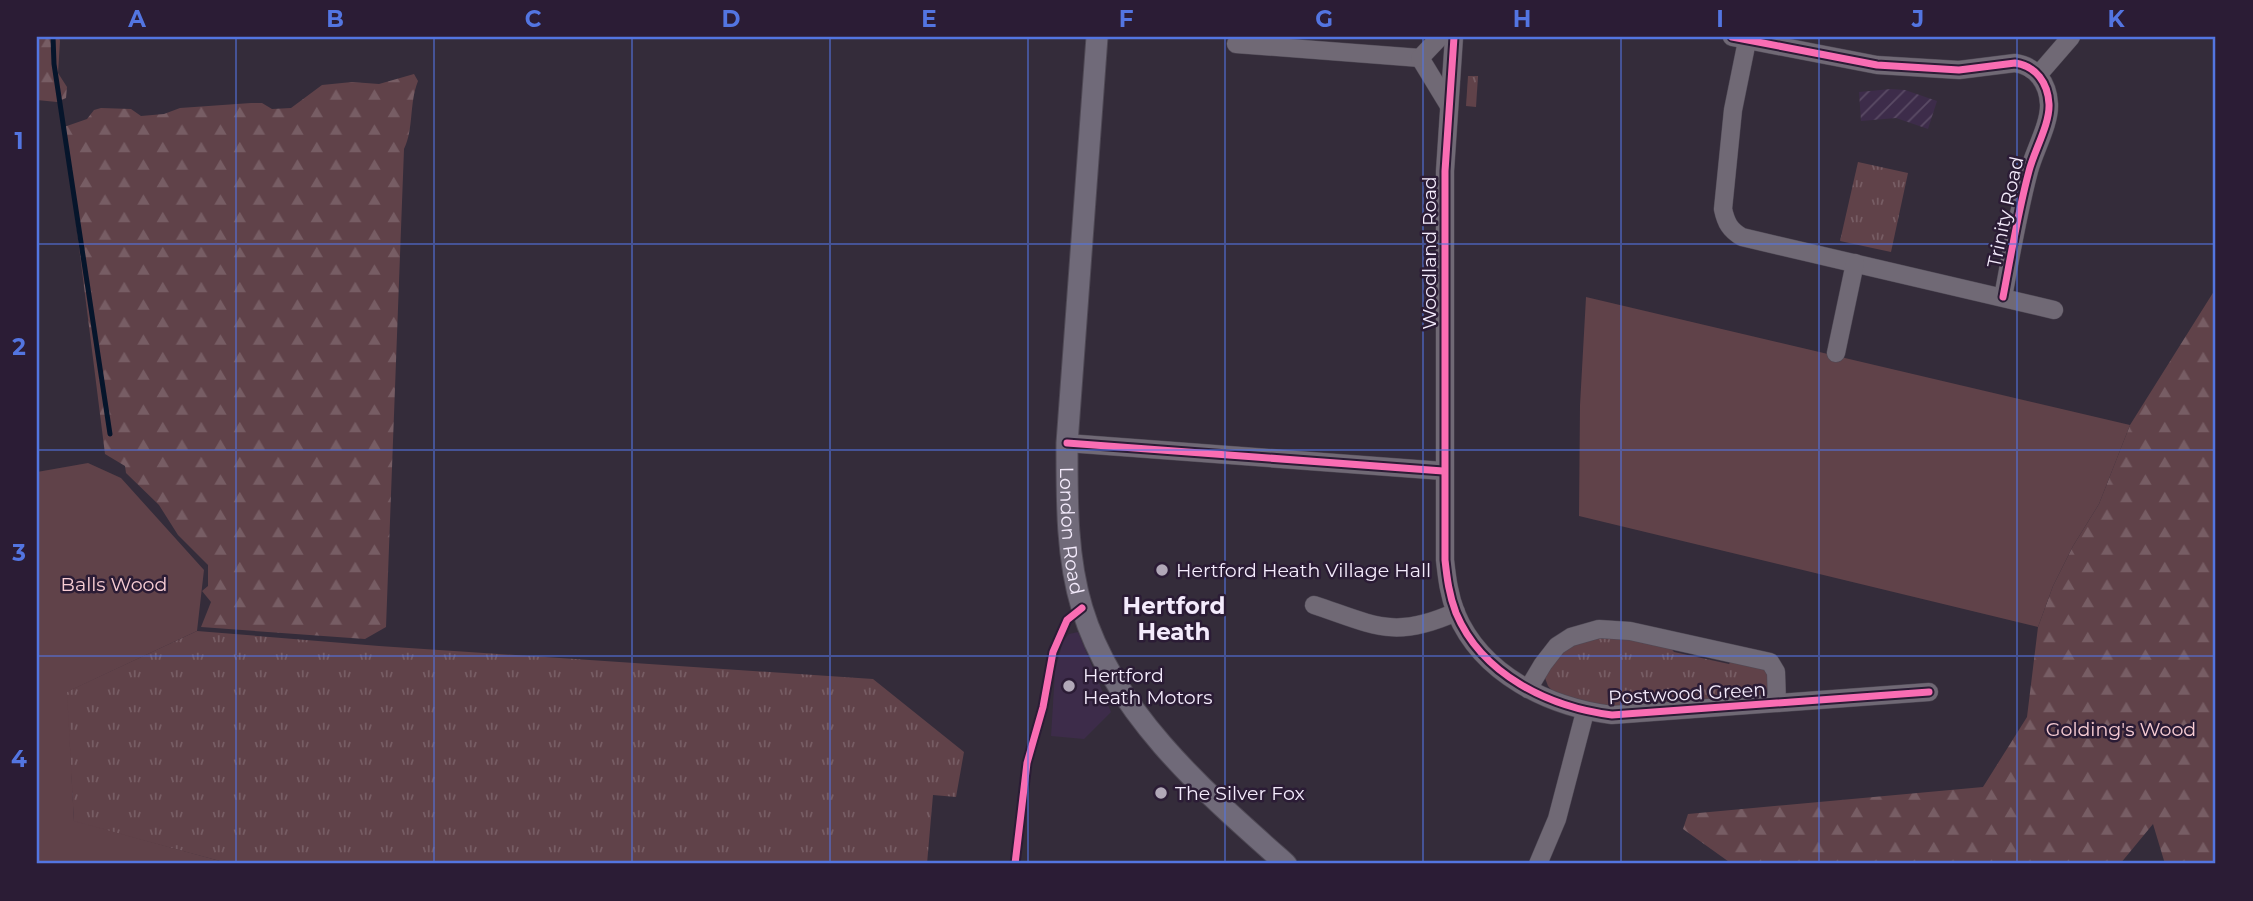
<svg xmlns="http://www.w3.org/2000/svg" width="2253" height="901" font-family="Montserrat,sans-serif">
	<style>
		.built { fill: #3d2c4a }
		.industrial { fill: url(#industrial-furrows) }
		.grass { fill: url(#grass-tufts) }
		.forest { fill: url(#forest-firs) }
		.green { fill: #604249 }
		.lines { fill: none; stroke-linecap: round; stroke-linejoin: round }
		.stream { stroke: #06152b; stroke-width: 5 }
		.minor-casing { stroke: #4f4955; stroke-width: 19 }
		.major-casing { stroke: #4f4955; stroke-width: 23 }
		.minor { stroke: #706975; stroke-width: 18 }
		.major { stroke: #706a79; stroke-width: 21 }
		.cycleway-casing { stroke: #2b1c35; stroke-width: 11 }
		.cycleway { stroke: #f96db3; stroke-width: 7 }
		.grid { fill: none; stroke: #5375e1; stroke-width: 2; stroke-opacity: 0.55 }
		.poi-dot { fill: #b1a8b8; stroke: #2b1c35; stroke-width: 2.5 }
		.labels { text-anchor: middle; stroke-width: 5; stroke-linejoin: round; paint-order: stroke }
		.street-label { font-size: 19px; fill: #f4ebfc; stroke: #2b1c35 }
		.poi-label { font-size: 19px; fill: #f4ebfc; stroke: #2b1c35; text-anchor: start }
		.park-label { font-size: 19px; fill: #f8cdd4; stroke: #2b1c35 }
		.quarter-label { font-size: 23px; font-weight: bold; fill: #f4ebfc; stroke: #2b1c35 }
		.neatline { fill: none; stroke: #5375e1; stroke-width: 2.5 }
		.grid-label { font-size: 23px; text-anchor: middle; font-weight: bold; fill: #5375e1 }
	</style>
	<defs>
		<pattern id="industrial-furrows" width="10" height="10" patternUnits="userSpaceOnUse" patternTransform="scale(1.75)"><rect width="10" height="10" fill="#3d2c4a"/><path d="M-1 1l2-2M0 10L10 0M9 11l2-2" fill="none" stroke="#5a4b65"/></pattern>
		<pattern id="grass-tufts" width="24" height="20" patternUnits="userSpaceOnUse" patternTransform="scale(1.75)"><rect width="24" height="20" fill="#604249"/><path d="M3 7l-1-3M5 7V3M7 7l1-3M15 17l-1-3M17 17v-4M19 17l1-3" fill="none" stroke="#775d64"/></pattern>
		<pattern id="forest-firs" width="22" height="20" patternUnits="userSpaceOnUse" patternTransform="scale(1.75)"><rect width="22" height="20" fill="#604249"/><path d="M5 1l3.5 6h-7zM16 11l3.5 6h-7z" fill="#775d64"/></pattern>
	</defs>
	<rect width="100%" height="100%" fill="#342c3a"/>
	<path class="built" d="M 1078,632 L 1111,712 L 1084,739 L 1051,736 L 1055,671 L 1063,641 L 1069,634 Z"/>
	<path class="industrial" d="M 1891,89 L 1905,90 L 1937,101 L 1928,129 L 1896,118 L 1861,121 L 1859,92 Z"/>
	<g class="grass">
		<path d="M 1468,76 L 1478,76 L 1476,107 L 1466,106 Z"/>
		<path d="M 1858,162 L 1908,173 L 1891,252 L 1840,241 Z"/>
		<path d="M 197,631 L 379,646 L 873,679 L 964,752 L 956,797 L 933,795 L 927,864 L 231,864 L 74,822 L 66,692 Z"/>
		<path d="M 1615,634 L 1669,646 L 1674,652 L 1729,664 L 1732,660 L 1769,671 L 1769,687 L 1761,696 L 1615,709 L 1557,696 L 1548,686 L 1545,678 L 1546,669 L 1574,640 Z"/>
	</g>
	<g class="forest">
		<path d="M 37,37 L 59,37 L 60,41 L 58,73 L 67,87 L 66,98 L 57,102 L 37,100 Z"/>
		<path d="M 414,74 L 418,81 C 409,103 414,129 404,149 L 386,627 L 365,639 L 201,627 L 211,602 L 202,591 L 208,586 L 208,565 L 178,535 L 159,505 L 126,473 L 125,466 L 105,454 L 64,127 L 87,119 L 94,110 L 101,108 L 131,109 L 141,116 L 164,114 L 180,108 L 251,103 L 262,103 L 272,109 L 291,108 L 322,85 L 352,82 L 379,84 Z"/>
		<path d="M 2216,288 L 2216,864 L 2165,864 L 2153,824 L 2120,864 L 1732,864 L 1683,829 L 1688,814 L 1983,787 L 2027,717 L 2038,627 L 2053,586 L 2073,546 L 2099,504 L 2130,425 Z"/>
	</g>
	<g class="green">
		<path d="M 1586,297 L 2130,425 L 2099,504 L 2073,546 L 2053,586 L 2038,627 L 1579,516 L 1580,405 Z"/>
		<path d="M 88,463 L 121,478 L 204,570 L 197,631 L 67,692 L 74,821 L 231,864 L 37,864 L 37,472 Z"/>
	</g>
	<g class="lines">
		<path class="stream" d="M 53,37 L 54,64 L 110,434"/>
		<g class="minor-casing">
			<g id="minor">
				<path d="M 1454,37 L 1445,171 L 1445,560 C 1447,578 1449,595 1456,613 C 1482,675 1549,707 1612,715 L 1929,692"/>
				<path d="M 1732,37 L 1877,65 L 1959,70 L 2015,63 C 2036,66 2048,83 2049,104 C 2050,124 2034,151 2029,171 C 2018,212 2011,255 2003,297"/>
				<path d="M 1747,41 L 1733,110 L 1723,209 C 1726,223 1730,230 1742,237 L 2054,310"/>
				<path d="M 1236,44 L 1420,58"/>
				<path d="M 1420,58 L 1448,104"/>
				<path d="M 1420,58 L 1440,37"/>
				<path d="M 2038,75 L 2071,37"/>
				<path d="M 1836,353 L 1855,263"/>
				<path d="M 1067,443 L 1443,471"/>
				<path d="M 1314,605 C 1374,625 1394,640 1456,612"/>
				<path d="M 1528,689 L 1543,664 L 1557,646 L 1571,637 L 1599,629 L 1630,631 L 1770,662 L 1776,672 L 1777,703"/>
				<path d="M 1538,864 L 1557,819 L 1585,712"/>
			</g>
		</g>
		<g class="major-casing">
			<g id="major">
				<path id="s1" d="M 1097,37 L 1067,443 C 1067,497 1066,555 1082,608 C 1114,714 1206,793 1286,864"/>
			</g>
		</g>
		<use href="#minor" class="minor"/>
		<use href="#major" class="major"/>
		<g class="cycleway-casing">
			<g id="cycleway">
				<path d="M 1454,37 L 1445,171 L 1445,560 C 1447,578 1449,595 1456,613 C 1482,675 1549,707 1612,715 L 1929,692"/>
				<path d="M 1732,37 L 1877,65 L 1959,70 L 2015,63 C 2036,66 2048,83 2049,104 C 2050,124 2034,151 2029,171 C 2018,212 2011,255 2003,297"/>
				<path d="M 1067,443 L 1443,471"/>
				<path d="M 1015,864 L 1027,763 L 1043,707 L 1053,652 L 1067,620 L 1082,608"/>
			</g>
		</g>
		<use href="#cycleway" class="cycleway"/>
	</g>
	<path class="grid" d="M 236,37 L 236,864M 434,37 L 434,864M 632,37 L 632,864M 830,37 L 830,864M 1028,37 L 1028,864M 1225,37 L 1225,864M 1423,37 L 1423,864M 1621,37 L 1621,864M 1819,37 L 1819,864M 2017,37 L 2017,864M 37,244 L 2216,244M 37,450 L 2216,450M 37,656 L 2216,656"/>
	<g class="poi-dot">
		<circle cx="1162" cy="570" r="7"/>
		<circle cx="1069" cy="686" r="7"/>
		<circle cx="1161" cy="793" r="7"/>
	</g>
	<g class="labels">
		<g class="street-label">
			<text transform="translate(2005 212) rotate(-78)" y="7">Trinity Road</text>
			<text transform="translate(1429 253) rotate(-90)" y="7">Woodland Road</text>
			<text dy="7" stroke="none"><textPath href="#s1" startOffset="495">London Road</textPath></text>
			<text transform="translate(1687 693) rotate(-3)" y="7">Postwood Green</text>
		</g>
		<g class="poi-label">
			<text x="1176" y="577">Hertford Heath Village Hall</text>
			<text x="1083" y="682">Hertford<tspan x="1083" dy="22">Heath Motors</tspan></text>
			<text x="1175" y="800">The Silver Fox</text>
		</g>
		<g class="park-label">
			<text x="114" y="591">Balls Wood</text>
			<text x="2121" y="736">Golding's Wood</text>
		</g>
		<g class="quarter-label">
			<text x="1174" y="614">Hertford<tspan x="1174" dy="26">Heath</tspan></text>
		</g>
	</g>
	<rect width="2253" height="901" fill="none" stroke="#2b1c35" stroke-width="77"/>
	<rect x="38" y="38" width="2176" height="824" class="neatline"/>
	<g class="grid-label">
		<text x="137" y="27">A</text>
		<text x="335" y="27">B</text>
		<text x="533" y="27">C</text>
		<text x="731" y="27">D</text>
		<text x="929" y="27">E</text>
		<text x="1126" y="27">F</text>
		<text x="1324" y="27">G</text>
		<text x="1522" y="27">H</text>
		<text x="1720" y="27">I</text>
		<text x="1918" y="27">J</text>
		<text x="2116" y="27">K</text>
		<text x="19" y="149">1</text>
		<text x="19" y="355">2</text>
		<text x="19" y="561">3</text>
		<text x="19" y="767">4</text>
	</g>
</svg>
